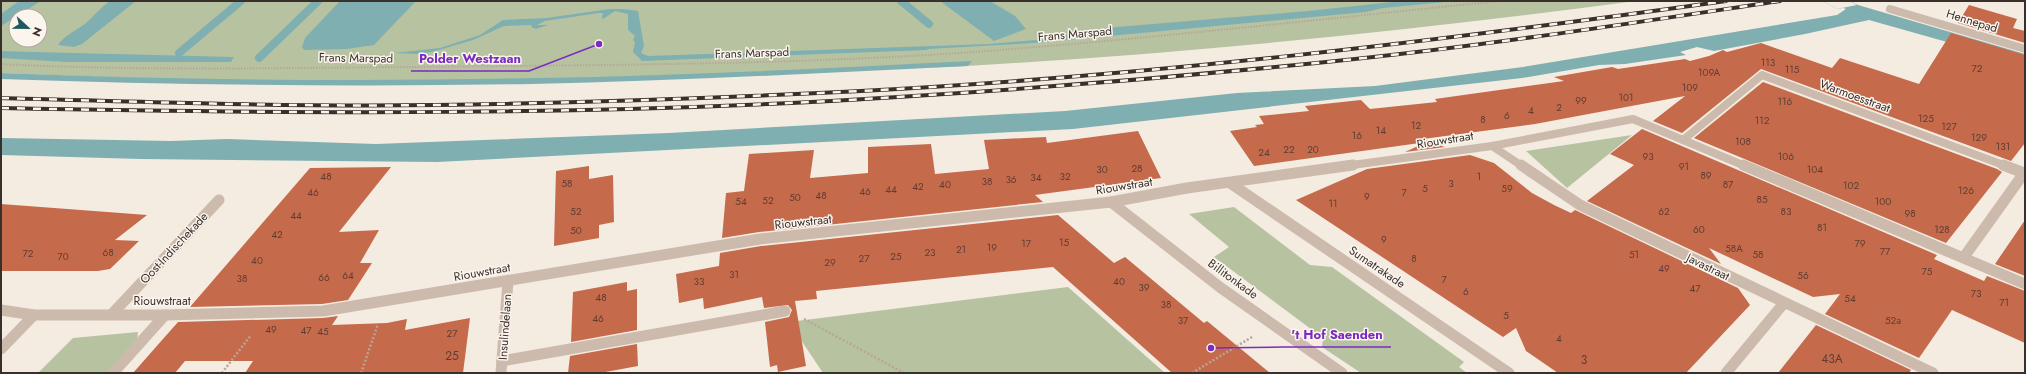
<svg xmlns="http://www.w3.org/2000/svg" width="2026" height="374" font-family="Jost,sans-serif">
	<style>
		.green { fill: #b7c3a0; fill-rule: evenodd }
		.water { fill: #7fafb1 }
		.pier { fill: #f4ebe1 }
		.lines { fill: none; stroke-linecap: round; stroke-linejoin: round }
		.stream { stroke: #7fafb1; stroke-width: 8 }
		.building { fill: #c66a4c }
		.path-far1 { stroke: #b8a596; stroke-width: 2; stroke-dasharray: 1.5 1.5; stroke-linecap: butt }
		.path { stroke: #b8a596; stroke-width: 2.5; stroke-dasharray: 2 2; stroke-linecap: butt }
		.service { stroke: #ccbbac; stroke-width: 11 }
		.pedestrian { stroke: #ccbbac; stroke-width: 11 }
		.minor-far1 { stroke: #ccbbac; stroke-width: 8 }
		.minor { stroke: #ccbbac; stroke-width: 11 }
		.rail-casing { stroke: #3a302b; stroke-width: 4 }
		.rail { stroke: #fbf5ee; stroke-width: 2.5; stroke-dasharray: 8; stroke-linecap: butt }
		.labels { text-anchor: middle; stroke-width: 3; stroke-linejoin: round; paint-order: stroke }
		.number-label { font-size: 10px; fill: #5d3e33 }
		.street-label { font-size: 12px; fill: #3a302b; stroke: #fbf5ee }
		.near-number-label { font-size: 12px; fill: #5d3e33 }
		.leader { fill: none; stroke: #7b2cbf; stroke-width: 1.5 }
		.callout-dot { fill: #7b2cbf; stroke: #fbf5ee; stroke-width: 1.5 }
		.callout-label { font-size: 13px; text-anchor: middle; font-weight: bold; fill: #7b2cbf; stroke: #fbf5ee; stroke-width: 3; stroke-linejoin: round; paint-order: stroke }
	</style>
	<rect width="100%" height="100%" fill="#f4ebe1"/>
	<g class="green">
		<path d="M 1,1 L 1636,1 C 1374,36 1109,61 845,72 L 968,66 C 765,74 563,80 360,82 C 241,82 121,78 1,73 ZM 16,16 L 40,16 L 40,40 L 16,40 Z"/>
		<path d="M 1632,135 L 1567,188 L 1526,151 Z"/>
		<path d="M 1234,207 L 1310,265 L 1332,267 L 1464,362 L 1459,367 L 1467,373 L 1361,373 L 1322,347 L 1323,338 L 1214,257 L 1229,247 L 1189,214 Z"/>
		<path d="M 1068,287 L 1165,373 L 823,373 L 789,322 Z"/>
		<path d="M 138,332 L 137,341 L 108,373 L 38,373 L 73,338 Z"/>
	</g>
	<g class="water">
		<path d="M 19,1 L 41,1 L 1,26 L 1,14 Z"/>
		<path d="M 110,1 L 136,1 L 82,44 L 74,47 L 58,45 C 64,36 76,30 85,24 C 94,16 100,8 110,1 Z"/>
		<path d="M 340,1 L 416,1 L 374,45 L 347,49 L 304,50 L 302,47 L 305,38 Z"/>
		<path d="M 940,1 L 990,1 L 1015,16 L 1026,29 L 994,41 Z"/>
		<path d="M 1402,1 L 1455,1 L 1383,8 L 1366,12 L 1034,43 L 928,49 L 927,50 L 642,61 L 633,52 L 635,42 L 633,40 L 635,36 L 628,30 L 628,14 L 615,11 L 603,19 L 602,17 L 603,13 L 599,13 L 545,21 L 537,25 L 548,25 L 536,29 L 531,27 L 532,25 L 504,26 L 473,40 L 432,52 L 418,54 L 394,53 L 440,48 L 480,35 L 503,20 L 546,18 L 610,9 L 623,9 L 638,11 L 644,46 L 641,53 L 648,56 L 989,44 L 1059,38 L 1059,36 L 1117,27 L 1308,11 Z"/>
		<path d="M 1823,1 L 1849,1 L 1858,5 L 2025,54 L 2025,64 L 1869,20 L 1805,34 L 1714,51 L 1697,47 L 1680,52 L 1686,55 L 1625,64 L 1599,65 L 1522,78 L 1073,129 L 437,162 L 141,159 L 1,155 L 1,138 L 171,141 L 227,139 L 376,144 L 669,133 L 1065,111 L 1237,93 L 1375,86 L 1523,67 L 1837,15 L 1846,9 L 1843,8 L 1837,9 Z"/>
		<path d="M 1,51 L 33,52 L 234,57 L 231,62 L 67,62 L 1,58 Z"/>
		<path d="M 972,61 L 968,66 C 822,73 677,81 531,84 C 354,87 177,85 1,79 L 1,73 C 180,80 359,82 538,78 C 683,76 828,68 972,61 Z"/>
	</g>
	<path class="pier" d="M 1823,1 L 1849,1 L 1857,5 L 1837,9 Z"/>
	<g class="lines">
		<g class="stream">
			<path d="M 901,1 L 929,24"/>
			<path d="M 179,53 L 241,1"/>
			<path d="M 259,58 L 318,1"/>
		</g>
	</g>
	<g class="building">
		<path d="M 1969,5 L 2017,19 L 2013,28 L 2025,31 L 2025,43 L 1958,23 Z"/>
		<path d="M 1951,33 L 2025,55 L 2025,143 L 2011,161 L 1761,69 L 1682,133 L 1653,121 L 1685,96 L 1535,124 L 1423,139 L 1445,147 L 1405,152 L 1427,142 L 1254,166 L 1230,131 L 1257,127 L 1255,125 L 1264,124 L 1259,116 L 1309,111 L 1305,106 L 1361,100 L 1370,109 L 1437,102 L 1435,99 L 1564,81 L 1554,77 L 1612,67 L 1618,69 L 1685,59 L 1690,61 L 1709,56 L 1723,50 L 1727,52 L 1761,43 L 1832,68 L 1840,58 L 1919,84 Z"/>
		<path d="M 1763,82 L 1997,169 L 2002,172 L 1946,243 L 1694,138 Z"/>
		<path d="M 1642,129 L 1937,255 L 1934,259 L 1984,281 L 1987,276 L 2025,291 L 2025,343 L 1952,310 L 1919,358 L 1825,314 L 1840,294 L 1813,297 L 1709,248 L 1721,264 L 1587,201 L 1634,165 L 1610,154 Z"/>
		<path d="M 1138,131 L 1161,178 L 1035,195 L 1043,202 L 759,232 L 722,238 L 726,193 L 744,191 L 749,154 L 814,150 L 810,178 L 868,173 L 868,147 L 931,144 L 935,174 L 989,169 L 984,140 L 1046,137 L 1047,143 Z"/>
		<path d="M 1470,155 L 1494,163 L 1532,193 L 1554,205 L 1571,213 L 1575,210 L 1738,288 L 1750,305 L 1686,373 L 1558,373 L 1526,351 L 1516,328 L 1503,337 L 1296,200 L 1367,169 Z"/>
		<path d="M 589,166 L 589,179 L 613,175 L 614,222 L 599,225 L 599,238 L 554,246 L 556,171 Z"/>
		<path d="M 391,167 L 339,232 L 379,230 L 360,263 L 372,263 L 348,300 L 322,304 L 190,307 L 310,168 Z"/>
		<path d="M 1,204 L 147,215 L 115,240 L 139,241 L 110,269 L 98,271 L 1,271 Z"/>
		<path d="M 1058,215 L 1114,263 L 1125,257 L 1204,323 L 1207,321 L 1270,373 L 1172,373 L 1053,267 L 816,291 L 817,299 L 795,301 L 806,366 L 778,372 L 777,365 L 770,367 L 765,322 L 789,317 L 792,310 L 788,305 L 764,308 L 762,297 L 704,309 L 703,298 L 679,303 L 676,274 L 719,266 L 720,253 L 761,246 Z"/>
		<path d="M 2025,220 L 2025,276 L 1995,264 Z"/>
		<path d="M 627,282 L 627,291 L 637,289 L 637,330 L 571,342 L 573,292 Z"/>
		<path d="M 338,316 L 332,325 L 387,323 L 407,319 L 405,330 L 470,318 L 463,373 L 245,373 L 253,361 L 185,361 L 175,373 L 133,373 L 178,322 L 323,318 Z"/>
		<path d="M 1816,325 L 1911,370 L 1909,373 L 1778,373 Z"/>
		<path d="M 637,344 L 638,366 L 600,373 L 568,373 L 570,356 Z"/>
	</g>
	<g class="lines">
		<path class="path-far1" d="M 1,64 C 137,71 273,68 409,67 C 592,65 776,65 960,53 C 1140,40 1321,19 1501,1"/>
		<g class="path">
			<path d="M 804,319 L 904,373"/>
			<path d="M 222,373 L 251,335"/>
			<path d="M 361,373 L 378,324"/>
			<path d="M 1192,373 L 1252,337"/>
		</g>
		<path class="service" d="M 502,361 L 785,311"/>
		<path class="pedestrian" d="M 113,373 L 165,315"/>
		<g class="minor-far1">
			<path d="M 1890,9 L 2025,49"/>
			<path d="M 1683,140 L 1762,75 L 2006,166"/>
			<path d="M 1492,146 L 1522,166"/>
			<path d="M 1345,166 L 1492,146 L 1633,119 L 1745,166"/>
		</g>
		<g class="minor">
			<path d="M 1521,165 L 1580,205 L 1933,373"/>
			<path d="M 1743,165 L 2025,284"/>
			<path d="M 1230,183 L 1509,373"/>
			<path d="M 1111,202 L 1221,288 L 1342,373"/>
			<path d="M 1964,257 L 2024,173 L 2003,165"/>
			<path d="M 1,310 L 34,315 L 165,315 L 323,311 L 760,239 L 1111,202 L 1187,188 L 1353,165"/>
			<path d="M 112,314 L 219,200"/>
			<path d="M 1,349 L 34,315"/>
			<path d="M 501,373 L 508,281"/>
			<path d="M 1726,373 L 1784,303"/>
		</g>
		<g class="rail-casing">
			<g id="rail">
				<path d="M 1,98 C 146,102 291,107 436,105 C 578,103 720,98 861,91 C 1151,76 1439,41 1726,1"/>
				<path d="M 1,108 C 300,114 599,116 898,97 C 1044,88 1190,76 1336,61 C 1484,46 1632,23 1780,1"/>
			</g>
		</g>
		<use href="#rail" class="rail"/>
	</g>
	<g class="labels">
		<g class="number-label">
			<text x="1768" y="66">113</text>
			<text x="1977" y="72">72</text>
			<text x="1792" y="73">115</text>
			<text x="1709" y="76">109A</text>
			<text x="1690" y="91">109</text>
			<text x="1626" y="101">101</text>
			<text x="1581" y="104">99</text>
			<text x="1785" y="105">116</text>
			<text x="1559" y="111">2</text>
			<text x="1531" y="114">4</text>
			<text x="1507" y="119">6</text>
			<text x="1926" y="122">125</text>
			<text x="1483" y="123">8</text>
			<text x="1762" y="124">112</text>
			<text x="1416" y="129">12</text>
			<text x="1949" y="130">127</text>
			<text x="1381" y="134">14</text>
			<text x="1357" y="139">16</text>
			<text x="1979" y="141">129</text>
			<text x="1743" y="145">108</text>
			<text x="2003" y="150">131</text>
			<text x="1289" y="153">22</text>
			<text x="1313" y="153">20</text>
			<text x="1264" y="156">24</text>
			<text x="1648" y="160">93</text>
			<text x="1786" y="160">106</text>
			<text x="1684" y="170">91</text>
			<text x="1137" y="172">28</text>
			<text x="1102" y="173">30</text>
			<text x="1815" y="173">104</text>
			<text x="1706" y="179">89</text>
			<text x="326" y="180">48</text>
			<text x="1065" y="180">32</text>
			<text x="1479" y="180">1</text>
			<text x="1036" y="181">34</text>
			<text x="1011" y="183">36</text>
			<text x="987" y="185">38</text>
			<text x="567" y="187">58</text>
			<text x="1451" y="187">3</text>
			<text x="945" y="188">40</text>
			<text x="1728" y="188">87</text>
			<text x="1851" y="189">102</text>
			<text x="918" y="190">42</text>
			<text x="1425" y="192">5</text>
			<text x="1507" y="192">59</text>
			<text x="891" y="193">44</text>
			<text x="1966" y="194">126</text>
			<text x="865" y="195">46</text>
			<text x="313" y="196">46</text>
			<text x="1404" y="196">7</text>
			<text x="821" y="199">48</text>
			<text x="1367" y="200">9</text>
			<text x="795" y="201">50</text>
			<text x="1762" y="203">85</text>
			<text x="768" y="204">52</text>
			<text x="741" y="205">54</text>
			<text x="1883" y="205">100</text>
			<text x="1333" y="207">11</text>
			<text x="576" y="215">52</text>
			<text x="1664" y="215">62</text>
			<text x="1786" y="215">83</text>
			<text x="1910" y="217">98</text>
			<text x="296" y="219">44</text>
			<text x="1822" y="231">81</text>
			<text x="1699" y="233">60</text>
			<text x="1942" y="233">128</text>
			<text x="576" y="234">50</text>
			<text x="277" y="238">42</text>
			<text x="1384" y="243">9</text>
			<text x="1064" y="246">15</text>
			<text x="1026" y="247">17</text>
			<text x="1860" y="247">79</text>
			<text x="992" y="251">19</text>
			<text x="1734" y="252">58A</text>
			<text x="961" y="253">21</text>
			<text x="1885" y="255">77</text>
			<text x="108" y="256">68</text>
			<text x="930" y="256">23</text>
			<text x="28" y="257">72</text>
			<text x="1634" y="258">51</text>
			<text x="1758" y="258">58</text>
			<text x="63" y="260">70</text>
			<text x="896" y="260">25</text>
			<text x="864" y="262">27</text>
			<text x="1414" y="262">8</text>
			<text x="257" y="264">40</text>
			<text x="830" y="266">29</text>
			<text x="1664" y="272">49</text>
			<text x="1927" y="275">75</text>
			<text x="734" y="278">31</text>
			<text x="348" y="279">64</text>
			<text x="1803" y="279">56</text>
			<text x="324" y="281">66</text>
			<text x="242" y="282">38</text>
			<text x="1444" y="283">7</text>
			<text x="699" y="285">33</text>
			<text x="1119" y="285">40</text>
			<text x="1144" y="291">39</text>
			<text x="1695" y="292">47</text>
			<text x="1466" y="295">6</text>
			<text x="1976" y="297">73</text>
			<text x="601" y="301">48</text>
			<text x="1850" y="302">54</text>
			<text x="2004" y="306">71</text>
			<text x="1166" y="308">38</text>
			<text x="1506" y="319">5</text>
			<text x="598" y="322">46</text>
			<text x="1183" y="324">37</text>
			<text x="1893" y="324">52a</text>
			<text x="271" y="333">49</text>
			<text x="306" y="334">47</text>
			<text x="323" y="335">45</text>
			<text x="452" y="337">27</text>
			<text x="1559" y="342">4</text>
		</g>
		<g class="street-label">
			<text transform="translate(1972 21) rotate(17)" y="4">Hennepad</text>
			<text transform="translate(1075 34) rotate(-5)" y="4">Frans Marspad</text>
			<text transform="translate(752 53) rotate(-2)" y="4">Frans Marspad</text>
			<text transform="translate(356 58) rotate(1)" y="4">Frans Marspad</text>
			<text transform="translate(1855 96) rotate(20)" y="4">Warmoesstraat</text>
			<text transform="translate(1445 140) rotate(-9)" y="4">Riouwstraat</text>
			<text transform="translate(1124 186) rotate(-9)" y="4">Riouwstraat</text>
			<text transform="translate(803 222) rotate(-6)" y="4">Riouwstraat</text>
			<text transform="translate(174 248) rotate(-47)" y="4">Oost-Indischekade</text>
			<text transform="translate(1377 267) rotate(34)" y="4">Sumatrakade</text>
			<text transform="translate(1708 267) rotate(26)" y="4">Javastraat</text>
			<text transform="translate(482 272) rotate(-10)" y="4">Riouwstraat</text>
			<text transform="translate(1233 279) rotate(36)" y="4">Billitonkade</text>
			<text x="162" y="305">Riouwstraat</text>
			<text transform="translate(505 327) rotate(-86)" y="4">Insulindelaan</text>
		</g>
		<g class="near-number-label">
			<text x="452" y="360">25</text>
			<text x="1832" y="363">43A</text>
			<text x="1584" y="364">3</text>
		</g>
	</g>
	<path class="leader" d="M599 44L529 71H411M1211 348L1283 347H1391"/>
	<g class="callout-dot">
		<circle cx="599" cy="44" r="4"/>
		<circle cx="1211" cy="348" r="4"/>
	</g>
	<g class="callout-label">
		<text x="470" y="63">Polder Westzaan</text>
		<text x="1337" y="339">'t Hof Saenden</text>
	</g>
	<rect width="2026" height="374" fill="none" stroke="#3a302b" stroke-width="4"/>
	<g transform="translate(28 28) rotate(112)"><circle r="19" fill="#fbf5ee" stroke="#aea6a0"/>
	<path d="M0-3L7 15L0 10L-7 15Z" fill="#20595d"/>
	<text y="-6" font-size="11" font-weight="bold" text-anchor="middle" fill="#3a302b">N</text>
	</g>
</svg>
